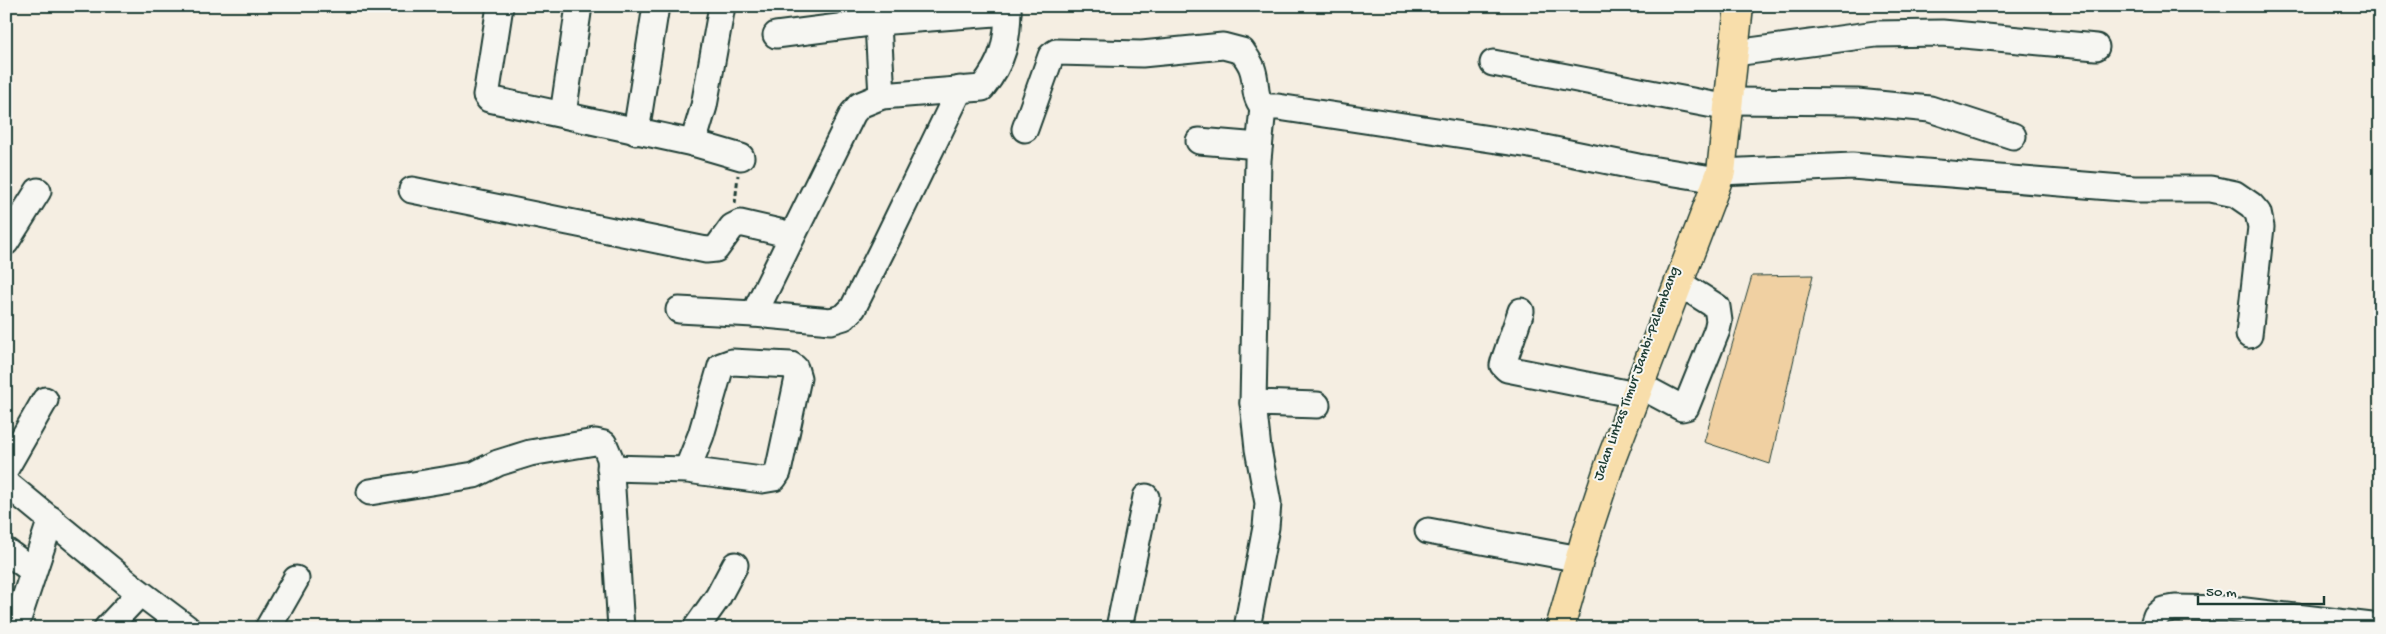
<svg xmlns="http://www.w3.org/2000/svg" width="2386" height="634" font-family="'Gochi Hand',sans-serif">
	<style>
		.building { fill: #f0d0a2; stroke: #1f3d34 }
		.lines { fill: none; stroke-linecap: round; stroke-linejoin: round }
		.minor-casing { stroke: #1f3d34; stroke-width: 29 }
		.highway-casing { stroke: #1f3d34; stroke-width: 31 }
		.path { stroke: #1f3d34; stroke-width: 3; stroke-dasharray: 5 4; stroke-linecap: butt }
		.minor { stroke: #f6f6f2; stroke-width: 25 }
		.highway { stroke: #f8deab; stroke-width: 28 }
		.labels { text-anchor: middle; stroke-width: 4; stroke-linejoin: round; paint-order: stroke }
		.street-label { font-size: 15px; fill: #1f3d34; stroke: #f6f6f2 }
	</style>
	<rect width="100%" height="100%" fill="#f5eee2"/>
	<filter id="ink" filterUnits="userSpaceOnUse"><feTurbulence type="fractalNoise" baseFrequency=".02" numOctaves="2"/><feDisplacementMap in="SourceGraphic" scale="10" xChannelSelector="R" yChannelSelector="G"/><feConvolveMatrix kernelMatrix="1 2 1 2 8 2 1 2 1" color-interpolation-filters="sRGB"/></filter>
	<g filter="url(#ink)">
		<path class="building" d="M 1813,275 L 1770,464 L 1704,442 L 1752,276 Z"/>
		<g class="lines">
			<g class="minor-casing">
				<g id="minor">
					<path d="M 500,6 L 487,90 L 486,95 L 489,99 L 693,143 L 741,157"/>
					<path d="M 877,6 L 882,96"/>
					<path d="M 776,35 L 878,22 L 1008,12"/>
					<path d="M 1735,53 L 1876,34 L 1942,33 L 2096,47"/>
					<path d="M 1493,63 L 1729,108"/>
					<path d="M 1730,101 L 1857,102 L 1930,109 L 2013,136"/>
					<path d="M 563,114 L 579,6"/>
					<path d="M 1025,129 L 1051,56 L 1056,52 L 1142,54 L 1223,46 L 1242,51 C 1245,56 1250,62 1252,68 C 1258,84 1252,93 1263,107"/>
					<path d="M 636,132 L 656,6"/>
					<path d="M 1199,141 L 1259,146"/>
					<path d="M 693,143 L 704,106 L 722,6"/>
					<path d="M 1721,172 L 1852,166 L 2134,189 L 2211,189 L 2235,194 L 2251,205 L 2258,213 L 2261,227 L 2249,335"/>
					<path d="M 412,190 L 706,250 L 716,249 L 732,227 L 740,223 L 792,235"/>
					<path d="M 6,242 L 38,191"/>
					<path d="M 679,310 L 754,314 L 831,321 L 844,317 L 853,308 L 883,248 L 960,89"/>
					<path d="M 1521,311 L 1504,361 L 1503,365 L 1507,369 L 1626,393"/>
					<path d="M 754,314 L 853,113 L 860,105 L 882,96 L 982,88 C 1004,61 1008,40 1008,6"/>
					<path d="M 1639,385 L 1682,408 L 1686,407 L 1717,330 L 1719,321 L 1717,307 L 1679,283"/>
					<path d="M 1253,403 L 1317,405"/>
					<path d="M 6,468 L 45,400"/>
					<path d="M 610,468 L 687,470 L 762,480 L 774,478 L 778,472 L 798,378 L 795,368 L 791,365 L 732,362 L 721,366 L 701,435 L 687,470"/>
					<path d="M 6,483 L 130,585 L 187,628"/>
					<path d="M 370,492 L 474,475 L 498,463 L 530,453 L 595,442 L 604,444 L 610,458 L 621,628"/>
					<path d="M 1428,531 L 1569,557"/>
					<path d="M 6,551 L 33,571"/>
					<path d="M 15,628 L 51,519"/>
					<path d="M 107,628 L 140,593"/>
					<path d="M 268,628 L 296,579"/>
					<path d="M 696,628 L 718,597 L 735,565"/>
					<path d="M 1119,628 L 1146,497"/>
					<path d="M 1247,628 L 1266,527 L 1268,503 L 1258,449 L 1253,403 L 1258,160 L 1263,107 L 1278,107 L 1530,145 L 1638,167 L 1706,178"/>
					<path d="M 2152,628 L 2156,616 L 2163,610 L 2175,608 L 2229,609 L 2380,627"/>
				</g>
			</g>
			<g class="highway-casing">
				<path id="highway" d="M 1560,628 L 1587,533 L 1612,457 L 1721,172 L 1739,6"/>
			</g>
			<path class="path" d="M 735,204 L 738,175"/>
			<use href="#minor" class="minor"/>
			<use href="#highway" class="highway"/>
		</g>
	</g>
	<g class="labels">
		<g class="street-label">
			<text transform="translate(1635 373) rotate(-70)" y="5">Jalan Lintas Timur Jambi-Palembang</text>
		</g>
	</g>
	<rect width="2386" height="634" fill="none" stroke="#f6f6f2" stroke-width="25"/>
	<rect x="12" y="12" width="2361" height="609" fill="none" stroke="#1f3d34" stroke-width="2" filter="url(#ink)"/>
	<path d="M2198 596v8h126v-8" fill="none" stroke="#1f3d34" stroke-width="2.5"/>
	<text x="2206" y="596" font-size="15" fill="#1f3d34" stroke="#f6f6f2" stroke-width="4" paint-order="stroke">50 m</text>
</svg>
